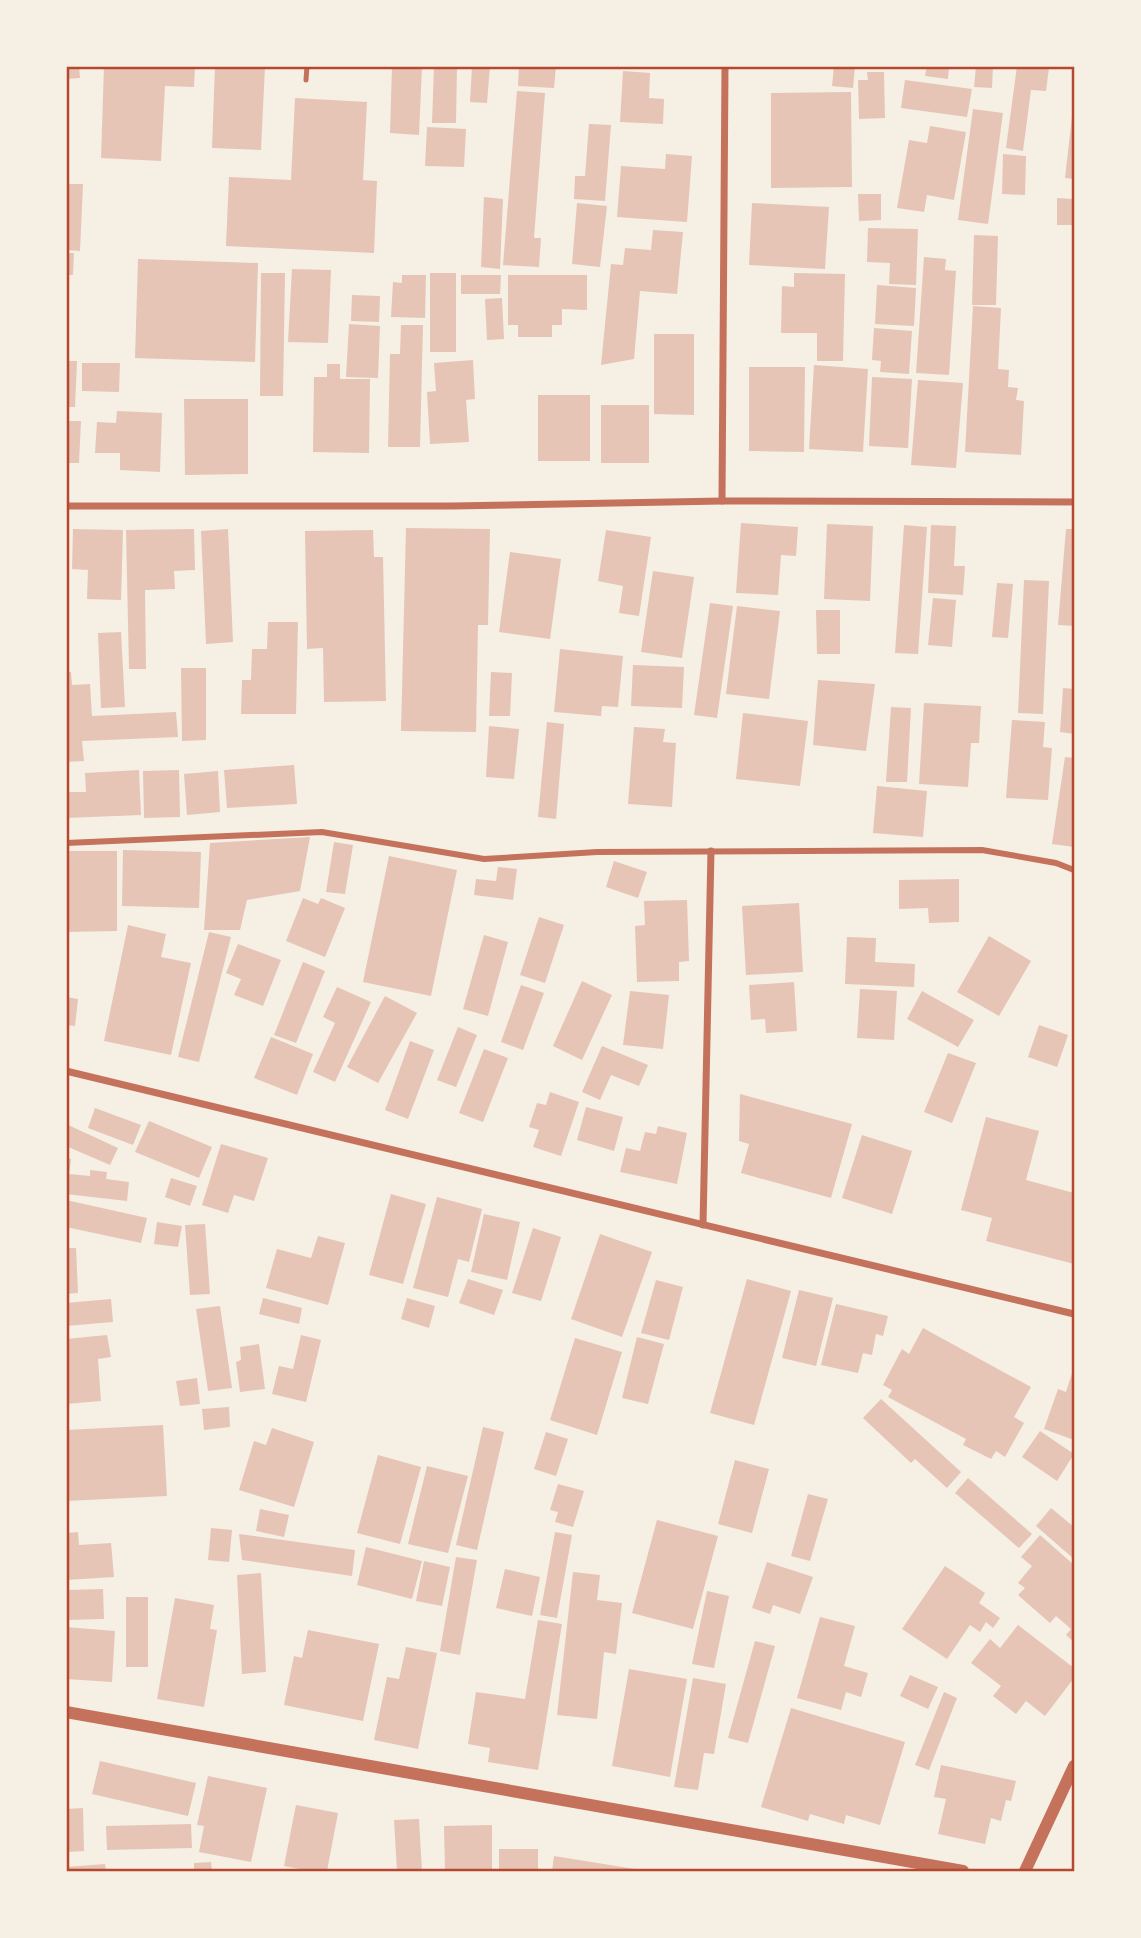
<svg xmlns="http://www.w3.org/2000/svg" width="1141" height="1938" font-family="Mulish,sans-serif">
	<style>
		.building { fill: #e6c5b7 }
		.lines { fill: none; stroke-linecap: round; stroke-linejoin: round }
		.service { stroke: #c5725c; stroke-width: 5 }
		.pedestrian { stroke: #c5725c; stroke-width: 6 }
		.minor { stroke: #c5725c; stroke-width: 7 }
		.tertiary { stroke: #c5725c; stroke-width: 12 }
		.neatline { fill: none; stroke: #b5482f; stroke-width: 2.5 }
	</style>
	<rect width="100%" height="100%" fill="#f6efe4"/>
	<g class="building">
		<path d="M 66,66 L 79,66 L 80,78 L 66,79 Z"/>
		<path d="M 104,66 L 195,66 L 194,87 L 165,86 L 161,161 L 101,158 Z"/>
		<path d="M 215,66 L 265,66 L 261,150 L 212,148 Z"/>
		<path d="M 392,66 L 422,66 L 419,135 L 390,133 Z"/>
		<path d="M 434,66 L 457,66 L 456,123 L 432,123 Z"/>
		<path d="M 472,66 L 490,66 L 487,103 L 470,102 Z"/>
		<path d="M 519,66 L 556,66 L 554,88 L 518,86 Z"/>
		<path d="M 834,66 L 855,66 L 853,88 L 832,86 Z"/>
		<path d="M 927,66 L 949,66 L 948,79 L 925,76 Z"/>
		<path d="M 976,66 L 993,66 L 992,88 L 974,87 Z"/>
		<path d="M 1017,66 L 1049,68 L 1046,91 L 1031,90 L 1023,151 L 1006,148 Z"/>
		<path d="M 623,71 L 650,73 L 649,98 L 664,99 L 663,124 L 620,122 Z"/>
		<path d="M 867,72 L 884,72 L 885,118 L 859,119 L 858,80 L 868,80 Z"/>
		<path d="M 905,80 L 972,89 L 967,117 L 901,108 Z"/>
		<path d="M 517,91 L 545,93 L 534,238 L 541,238 L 539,267 L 503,265 Z"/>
		<path d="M 851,92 L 852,187 L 771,188 L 771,93 Z"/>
		<path d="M 295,98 L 367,102 L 363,180 L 377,181 L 374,253 L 226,246 L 229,177 L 291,180 Z"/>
		<path d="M 1073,108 L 1074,108 L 1074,179 L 1065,178 Z"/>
		<path d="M 973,109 L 1003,113 L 988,224 L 958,220 Z"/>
		<path d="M 589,124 L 611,125 L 605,201 L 574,199 L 575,176 L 585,176 Z"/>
		<path d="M 930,126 L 966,132 L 954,200 L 927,195 L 924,212 L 897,208 L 909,140 L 927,143 Z"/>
		<path d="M 427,127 L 466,129 L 464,167 L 425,166 Z"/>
		<path d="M 666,154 L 692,156 L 687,222 L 617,217 L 621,166 L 665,169 Z"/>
		<path d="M 1003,154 L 1026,156 L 1025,195 L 1002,194 Z"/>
		<path d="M 66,184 L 83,184 L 80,251 L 66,250 Z"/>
		<path d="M 858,194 L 881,194 L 881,220 L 859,221 Z"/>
		<path d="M 484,197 L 503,199 L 500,269 L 481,267 Z"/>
		<path d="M 1057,198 L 1074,199 L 1074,225 L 1057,225 Z"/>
		<path d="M 577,203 L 607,206 L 600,267 L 572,264 Z"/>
		<path d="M 752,203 L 829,207 L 825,269 L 749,265 Z"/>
		<path d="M 868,228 L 918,229 L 916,285 L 889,284 L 890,263 L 867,262 Z"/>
		<path d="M 653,230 L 683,232 L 677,294 L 640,291 L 634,359 L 601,365 L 611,264 L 623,265 L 625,248 L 651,250 Z"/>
		<path d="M 974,235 L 998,236 L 996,305 L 972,305 Z"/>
		<path d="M 66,253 L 74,253 L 73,275 L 66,275 Z"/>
		<path d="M 924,257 L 946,259 L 945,270 L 956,271 L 949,375 L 916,373 Z"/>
		<path d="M 138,259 L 258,263 L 255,362 L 135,358 Z"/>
		<path d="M 292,269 L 331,270 L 328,343 L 288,342 Z"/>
		<path d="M 261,273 L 285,273 L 283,396 L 260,396 Z"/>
		<rect x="430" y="273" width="26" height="79"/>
		<path d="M 794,273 L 845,274 L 843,361 L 817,361 L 817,333 L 781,333 L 782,286 L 794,287 Z"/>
		<path d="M 402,275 L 426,275 L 425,318 L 391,317 L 393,282 L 402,283 Z"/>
		<path d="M 461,275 L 501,275 L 500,294 L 461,294 Z"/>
		<path d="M 508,275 L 587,275 L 587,310 L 562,309 L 562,325 L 552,325 L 552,337 L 518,337 L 518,325 L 508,325 Z"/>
		<path d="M 877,285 L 916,288 L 914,326 L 875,324 Z"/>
		<path d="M 352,295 L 380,296 L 379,322 L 351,321 Z"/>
		<path d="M 502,298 L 504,339 L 487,340 L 485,299 Z"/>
		<path d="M 973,306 L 1001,308 L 998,369 L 1009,370 L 1008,387 L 1018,388 L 1016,400 L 1024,401 L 1021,455 L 965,452 Z"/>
		<path d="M 349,324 L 380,326 L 378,378 L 346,377 Z"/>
		<path d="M 401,325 L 423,325 L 420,447 L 388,447 L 390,354 L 400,354 Z"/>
		<path d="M 874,328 L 912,331 L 909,374 L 880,372 L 881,361 L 872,360 Z"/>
		<path d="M 654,334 L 694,334 L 694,415 L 654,414 Z"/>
		<path d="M 473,360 L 475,399 L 466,400 L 469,442 L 430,444 L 427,392 L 436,391 L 434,363 Z"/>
		<path d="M 66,361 L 77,361 L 75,407 L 66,407 Z"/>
		<path d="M 82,363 L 120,363 L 119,392 L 82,391 Z"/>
		<path d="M 327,364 L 340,364 L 340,379 L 370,379 L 369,453 L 313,452 L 314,377 L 327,377 Z"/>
		<path d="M 814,365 L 868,369 L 863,452 L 809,449 Z"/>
		<path d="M 749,367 L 805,367 L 804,452 L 749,451 Z"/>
		<path d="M 872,377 L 912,379 L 908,448 L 869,446 Z"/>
		<path d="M 918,380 L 963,383 L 956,468 L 911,465 Z"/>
		<rect x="538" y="395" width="52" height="66"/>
		<path d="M 184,399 L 248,399 L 248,474 L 185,475 Z"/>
		<rect x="601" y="405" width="48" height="58"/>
		<path d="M 117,411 L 162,413 L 160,472 L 120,470 L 120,453 L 95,453 L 97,422 L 116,423 Z"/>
		<path d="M 66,421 L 81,421 L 79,463 L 66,463 Z"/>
		<path d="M 741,523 L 798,527 L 796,556 L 781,555 L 778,595 L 736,593 Z"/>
		<path d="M 827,524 L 873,526 L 870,601 L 824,599 Z"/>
		<path d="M 904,525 L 927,527 L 918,654 L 895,653 Z"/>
		<path d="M 931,525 L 956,526 L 954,566 L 965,566 L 963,595 L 928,593 Z"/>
		<path d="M 406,528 L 490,529 L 488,625 L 478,625 L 476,732 L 401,731 Z"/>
		<path d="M 73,529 L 123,530 L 121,600 L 87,599 L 88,570 L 72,569 Z"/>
		<path d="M 194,529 L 195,570 L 174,571 L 175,589 L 145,590 L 146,669 L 129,669 L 126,530 Z"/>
		<path d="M 228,529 L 233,642 L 206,644 L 201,531 Z"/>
		<path d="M 1066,529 L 1074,529 L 1074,626 L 1058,625 Z"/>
		<path d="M 373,530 L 374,557 L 383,557 L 386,701 L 324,702 L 323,648 L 307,649 L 305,531 Z"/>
		<path d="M 606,530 L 651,537 L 639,616 L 619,613 L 623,586 L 598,581 Z"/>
		<path d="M 510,552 L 561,559 L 550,639 L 499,632 Z"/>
		<path d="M 653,571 L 694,577 L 682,658 L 641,652 Z"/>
		<path d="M 1024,580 L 1049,581 L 1043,714 L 1018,713 Z"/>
		<path d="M 997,583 L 1013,584 L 1008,638 L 992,637 Z"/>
		<path d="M 933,598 L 956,600 L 952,647 L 928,645 Z"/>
		<path d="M 710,603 L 733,606 L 717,718 L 694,715 Z"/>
		<path d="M 737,606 L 780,611 L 769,699 L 726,694 Z"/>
		<path d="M 816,610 L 840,610 L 840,654 L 817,654 Z"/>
		<path d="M 268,622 L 298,622 L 296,714 L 241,714 L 242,680 L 251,680 L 252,649 L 267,649 Z"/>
		<path d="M 121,632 L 125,707 L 101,708 L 98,633 Z"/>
		<path d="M 560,649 L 623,656 L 618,707 L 602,706 L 601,716 L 554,712 Z"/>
		<path d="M 633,665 L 684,667 L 682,708 L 631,706 Z"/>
		<path d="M 181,668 L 206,668 L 206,740 L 182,741 Z"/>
		<path d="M 66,672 L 71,672 L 72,685 L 90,684 L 92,716 L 176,712 L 178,737 L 82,741 L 84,761 L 66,762 Z"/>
		<path d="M 491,672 L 512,673 L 510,716 L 489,716 Z"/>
		<path d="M 818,680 L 875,684 L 866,751 L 813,745 Z"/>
		<path d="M 1063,688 L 1074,689 L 1074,734 L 1060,732 Z"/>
		<path d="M 924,703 L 981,706 L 979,743 L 971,743 L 968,787 L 919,784 Z"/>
		<path d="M 891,707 L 911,708 L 907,782 L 886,782 Z"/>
		<path d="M 743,713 L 808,721 L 800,786 L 736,779 Z"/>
		<path d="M 1012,720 L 1045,722 L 1043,747 L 1052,748 L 1048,800 L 1006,798 Z"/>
		<path d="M 547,722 L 564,724 L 556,819 L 538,817 Z"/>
		<path d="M 489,726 L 519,729 L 514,779 L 486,777 Z"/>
		<path d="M 634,727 L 665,729 L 663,742 L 676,743 L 672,807 L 628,804 Z"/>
		<path d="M 1065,757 L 1074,758 L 1074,847 L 1052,844 Z"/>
		<path d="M 294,765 L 297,804 L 227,808 L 224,770 Z"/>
		<path d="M 139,770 L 141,815 L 66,818 L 66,792 L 86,792 L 85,773 Z"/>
		<path d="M 179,770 L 180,817 L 144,818 L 143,771 Z"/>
		<path d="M 218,771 L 220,812 L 187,815 L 184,774 Z"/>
		<path d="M 877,786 L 927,791 L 923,837 L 873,833 Z"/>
		<path d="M 310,837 L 300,891 L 247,900 L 240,930 L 204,930 L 210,843 Z"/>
		<path d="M 334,842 L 353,845 L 345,894 L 326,892 Z"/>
		<path d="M 123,850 L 201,852 L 199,908 L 122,906 Z"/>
		<path d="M 66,851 L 117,851 L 117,931 L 66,932 Z"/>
		<path d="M 389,856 L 457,870 L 431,996 L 363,982 Z"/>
		<path d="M 614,861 L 647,872 L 638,898 L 606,887 Z"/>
		<path d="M 498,867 L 517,869 L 513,900 L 474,895 L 476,879 L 496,881 Z"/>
		<path d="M 959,879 L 959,922 L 929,923 L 928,908 L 899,909 L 899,880 Z"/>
		<path d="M 303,898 L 318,904 L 321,898 L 345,908 L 325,957 L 286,941 Z"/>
		<path d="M 687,900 L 689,961 L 679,962 L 679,981 L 637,982 L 635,926 L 645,925 L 644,901 Z"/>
		<path d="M 799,903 L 803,972 L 746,975 L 742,906 Z"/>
		<path d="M 539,917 L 564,925 L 545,983 L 520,975 Z"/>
		<path d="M 128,925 L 166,934 L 161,957 L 191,963 L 171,1055 L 104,1041 Z"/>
		<path d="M 209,932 L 231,937 L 199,1062 L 178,1057 Z"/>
		<path d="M 484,935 L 508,942 L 488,1016 L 463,1009 Z"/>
		<path d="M 989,936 L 1031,961 L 999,1016 L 957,992 Z"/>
		<path d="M 847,937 L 876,938 L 875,962 L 915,964 L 914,987 L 845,984 Z"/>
		<path d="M 238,944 L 281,960 L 263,1006 L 234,995 L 241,979 L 226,973 Z"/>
		<path d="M 303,962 L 325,971 L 296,1043 L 274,1035 Z"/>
		<path d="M 582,981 L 612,995 L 582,1060 L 553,1046 Z"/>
		<path d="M 794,982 L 797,1031 L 766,1033 L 765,1019 L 751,1020 L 749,985 Z"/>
		<path d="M 521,985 L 544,993 L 523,1050 L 501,1042 Z"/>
		<path d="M 337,987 L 371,1002 L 335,1082 L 313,1072 L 335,1023 L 323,1017 Z"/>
		<path d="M 860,989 L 897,991 L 894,1040 L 857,1038 Z"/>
		<path d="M 630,991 L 669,995 L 663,1049 L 623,1045 Z"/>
		<path d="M 922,991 L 974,1020 L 958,1047 L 907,1019 Z"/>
		<path d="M 385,996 L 417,1013 L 378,1083 L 347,1067 Z"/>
		<path d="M 66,997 L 78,999 L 75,1026 L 66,1025 Z"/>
		<path d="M 1039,1025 L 1068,1035 L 1057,1067 L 1028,1057 Z"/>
		<path d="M 458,1027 L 477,1035 L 456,1087 L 437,1080 Z"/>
		<path d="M 271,1037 L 313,1054 L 297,1095 L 254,1078 Z"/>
		<path d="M 410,1041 L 434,1050 L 408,1119 L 385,1110 Z"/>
		<path d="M 602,1046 L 648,1065 L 639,1086 L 611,1075 L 600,1100 L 582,1092 Z"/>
		<path d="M 484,1049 L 508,1058 L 483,1122 L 459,1113 Z"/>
		<path d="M 948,1053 L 976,1063 L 952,1123 L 924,1112 Z"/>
		<path d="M 550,1092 L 579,1102 L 561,1156 L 533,1147 L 539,1130 L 529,1127 L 537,1103 L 546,1105 Z"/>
		<path d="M 740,1094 L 852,1124 L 831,1198 L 741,1173 L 749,1144 L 739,1141 Z"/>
		<path d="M 586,1107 L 623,1117 L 614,1151 L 577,1140 Z"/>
		<path d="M 95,1108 L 141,1125 L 133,1145 L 88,1128 Z"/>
		<path d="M 986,1117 L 1039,1131 L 1026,1180 L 1074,1193 L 1074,1264 L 986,1241 L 992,1218 L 961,1210 Z"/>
		<path d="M 149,1121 L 212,1147 L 199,1178 L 135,1152 Z"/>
		<path d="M 66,1124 L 118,1148 L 110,1165 L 66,1146 Z"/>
		<path d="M 658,1126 L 687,1133 L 677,1184 L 620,1172 L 626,1148 L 640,1151 L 645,1132 L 656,1134 Z"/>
		<path d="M 862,1135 L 912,1151 L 892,1214 L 842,1198 Z"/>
		<path d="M 221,1144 L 268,1158 L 254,1201 L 234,1195 L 228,1213 L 202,1205 Z"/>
		<path d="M 66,1158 L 71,1159 L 69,1174 L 90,1176 L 90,1170 L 107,1172 L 106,1179 L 129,1182 L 127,1201 L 66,1194 Z"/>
		<path d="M 171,1178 L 197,1186 L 190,1206 L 165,1197 Z"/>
		<path d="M 391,1194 L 426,1204 L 403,1284 L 369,1275 Z"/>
		<path d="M 437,1197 L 482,1209 L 469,1262 L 458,1259 L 448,1297 L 413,1288 Z"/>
		<path d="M 66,1200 L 147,1218 L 141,1243 L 66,1227 Z"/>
		<path d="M 484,1214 L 520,1222 L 507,1280 L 471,1272 Z"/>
		<path d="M 157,1222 L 182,1226 L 178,1247 L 154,1244 Z"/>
		<path d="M 205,1224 L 210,1294 L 190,1295 L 185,1225 Z"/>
		<path d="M 533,1228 L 561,1237 L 541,1301 L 512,1293 Z"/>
		<path d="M 600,1234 L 652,1252 L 622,1337 L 571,1319 Z"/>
		<path d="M 318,1236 L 345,1243 L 328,1305 L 266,1288 L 277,1249 L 311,1258 Z"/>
		<path d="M 66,1248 L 76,1248 L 78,1293 L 66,1294 Z"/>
		<path d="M 468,1279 L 503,1290 L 494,1315 L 459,1303 Z"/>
		<path d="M 747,1279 L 791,1291 L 754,1425 L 710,1413 Z"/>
		<path d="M 656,1280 L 683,1287 L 669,1340 L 641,1333 Z"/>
		<path d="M 799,1290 L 833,1298 L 816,1366 L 782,1358 Z"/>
		<path d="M 263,1298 L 302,1308 L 299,1324 L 259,1314 Z"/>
		<path d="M 407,1298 L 435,1306 L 429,1328 L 401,1319 Z"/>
		<path d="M 111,1299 L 113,1322 L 66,1326 L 66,1303 Z"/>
		<path d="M 836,1304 L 888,1316 L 883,1336 L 876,1334 L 872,1355 L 863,1353 L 858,1373 L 821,1365 Z"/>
		<path d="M 220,1306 L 232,1388 L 208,1391 L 196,1309 Z"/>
		<path d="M 923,1328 L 1031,1387 L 1014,1417 L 1024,1423 L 1005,1457 L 996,1451 L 991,1459 L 963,1445 L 966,1439 L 888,1397 L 892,1390 L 883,1385 L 902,1349 L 909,1354 Z"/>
		<path d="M 107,1335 L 111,1357 L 98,1359 L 101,1401 L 66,1404 L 66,1339 Z"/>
		<path d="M 301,1335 L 321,1340 L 306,1402 L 272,1394 L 279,1366 L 293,1369 Z"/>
		<path d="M 637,1337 L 664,1344 L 648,1404 L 622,1398 Z"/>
		<path d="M 575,1338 L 622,1352 L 597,1435 L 550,1420 Z"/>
		<path d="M 259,1344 L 265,1389 L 240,1392 L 236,1362 L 241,1360 L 240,1347 Z"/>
		<path d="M 1074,1367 L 1074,1440 L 1044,1429 L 1058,1389 L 1066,1392 Z"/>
		<path d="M 197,1378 L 200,1404 L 180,1406 L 176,1381 Z"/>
		<path d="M 881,1399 L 961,1472 L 947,1488 L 915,1459 L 911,1463 L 863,1418 Z"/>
		<path d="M 229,1407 L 230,1427 L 204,1430 L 202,1409 Z"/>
		<path d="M 163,1425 L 167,1496 L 66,1501 L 66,1430 Z"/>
		<path d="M 483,1427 L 504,1432 L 477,1550 L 456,1545 Z"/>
		<path d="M 272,1428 L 314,1442 L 294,1507 L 239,1490 L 254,1441 L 266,1445 Z"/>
		<path d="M 1040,1431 L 1074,1454 L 1057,1481 L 1022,1457 Z"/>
		<path d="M 546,1432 L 568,1439 L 556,1476 L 534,1469 Z"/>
		<path d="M 378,1455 L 421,1467 L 400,1544 L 357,1533 Z"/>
		<path d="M 735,1460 L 769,1469 L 752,1533 L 718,1524 Z"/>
		<path d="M 427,1466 L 468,1476 L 448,1553 L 408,1544 Z"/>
		<path d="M 968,1478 L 1032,1534 L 1019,1548 L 955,1493 Z"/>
		<path d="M 558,1484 L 584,1491 L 573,1527 L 555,1522 L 558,1512 L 550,1510 Z"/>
		<path d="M 808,1494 L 828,1499 L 810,1561 L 791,1556 Z"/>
		<path d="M 1051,1508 L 1074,1527 L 1074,1559 L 1036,1526 Z"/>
		<path d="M 260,1509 L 289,1515 L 284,1537 L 256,1531 Z"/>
		<path d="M 657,1520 L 718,1536 L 693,1629 L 632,1613 Z"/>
		<path d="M 211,1528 L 232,1530 L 229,1562 L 208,1560 Z"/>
		<path d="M 78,1532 L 79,1545 L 111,1543 L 114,1577 L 66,1580 L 66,1533 Z"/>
		<path d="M 555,1532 L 572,1535 L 557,1618 L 540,1615 Z"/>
		<path d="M 239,1534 L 355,1550 L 352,1576 L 242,1560 Z"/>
		<path d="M 1040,1535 L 1074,1565 L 1074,1642 L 1066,1635 L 1071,1629 L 1056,1616 L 1050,1623 L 1018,1595 L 1025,1588 L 1018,1583 L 1032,1566 L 1021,1557 Z"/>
		<path d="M 366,1547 L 422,1561 L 412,1599 L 357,1585 Z"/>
		<path d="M 456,1557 L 477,1560 L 460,1655 L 440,1651 Z"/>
		<path d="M 424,1561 L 450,1567 L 442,1606 L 416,1601 Z"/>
		<path d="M 767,1562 L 813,1577 L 800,1614 L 773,1605 L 770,1614 L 752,1608 Z"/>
		<path d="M 945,1566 L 985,1593 L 979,1603 L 1000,1618 L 993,1628 L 986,1622 L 980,1632 L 970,1625 L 947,1659 L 902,1629 Z"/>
		<path d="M 505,1569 L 540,1577 L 532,1616 L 496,1608 Z"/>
		<path d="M 573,1572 L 600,1575 L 597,1600 L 622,1603 L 616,1654 L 604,1652 L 597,1719 L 557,1715 Z"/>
		<path d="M 261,1573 L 266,1672 L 242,1674 L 237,1575 Z"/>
		<path d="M 103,1589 L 104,1619 L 66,1620 L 66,1590 Z"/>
		<path d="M 707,1591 L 729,1596 L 714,1668 L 692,1664 Z"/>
		<rect x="126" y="1597" width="22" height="70"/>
		<path d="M 175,1598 L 214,1605 L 210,1629 L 217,1630 L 204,1707 L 157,1699 Z"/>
		<path d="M 820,1617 L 855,1626 L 844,1666 L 868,1673 L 861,1697 L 846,1692 L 841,1710 L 797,1698 Z"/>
		<path d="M 538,1620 L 562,1624 L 538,1770 L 488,1762 L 490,1748 L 468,1744 L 476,1692 L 525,1699 Z"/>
		<path d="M 1018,1625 L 1074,1668 L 1074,1678 L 1045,1716 L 1026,1701 L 1016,1714 L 993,1696 L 1001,1686 L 971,1663 L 990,1639 L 1000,1648 Z"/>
		<path d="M 66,1627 L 115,1631 L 112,1682 L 66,1679 Z"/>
		<path d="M 308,1630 L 379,1644 L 363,1721 L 284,1705 L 294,1656 L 302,1658 Z"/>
		<path d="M 755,1641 L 775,1646 L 748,1743 L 728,1738 Z"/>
		<path d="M 406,1647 L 437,1653 L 418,1749 L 374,1740 L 387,1677 L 399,1679 Z"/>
		<path d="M 629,1669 L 687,1679 L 670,1777 L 612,1766 Z"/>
		<path d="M 910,1675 L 938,1687 L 928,1709 L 900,1696 Z"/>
		<path d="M 693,1678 L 726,1684 L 714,1754 L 704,1753 L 698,1790 L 674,1787 Z"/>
		<path d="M 944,1692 L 957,1698 L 929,1770 L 915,1765 Z"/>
		<path d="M 791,1708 L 905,1742 L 880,1825 L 846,1815 L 844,1824 L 810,1814 L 808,1821 L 761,1807 Z"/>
		<path d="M 100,1761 L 196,1783 L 188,1816 L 92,1794 Z"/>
		<path d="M 941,1765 L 1016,1781 L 1011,1801 L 1006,1800 L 1001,1821 L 991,1818 L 985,1844 L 938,1834 L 946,1799 L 934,1797 Z"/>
		<path d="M 208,1776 L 267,1788 L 251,1862 L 199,1852 L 204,1826 L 197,1825 Z"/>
		<path d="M 296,1805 L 338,1813 L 327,1871 L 311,1871 L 284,1866 Z"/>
		<path d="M 83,1808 L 84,1851 L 66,1852 L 66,1809 Z"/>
		<path d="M 419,1819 L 422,1871 L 397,1871 L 394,1820 Z"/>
		<path d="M 191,1824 L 192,1848 L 107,1850 L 106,1826 Z"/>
		<path d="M 492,1825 L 492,1871 L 445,1871 L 444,1826 Z"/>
		<rect x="499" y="1849" width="39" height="22"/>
		<path d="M 554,1856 L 641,1870 L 641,1871 L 552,1871 Z"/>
		<path d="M 211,1862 L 212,1871 L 194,1871 L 194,1863 Z"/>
		<path d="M 105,1864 L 106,1871 L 66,1871 L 66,1867 Z"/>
	</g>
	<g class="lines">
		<path class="service" d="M 306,80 L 307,66"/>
		<path class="pedestrian" d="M 66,843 L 322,832 L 484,859 L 597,852 L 982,850 L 1056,863 L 1074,870"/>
		<g class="minor">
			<path d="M 722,501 L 725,66"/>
			<path d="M 66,506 L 452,506 L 722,501 L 1074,502"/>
			<path d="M 66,1071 L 1074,1314"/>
			<path d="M 703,1225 L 711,851"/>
		</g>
		<g class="tertiary">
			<path d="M 66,1712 L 963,1871"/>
			<path d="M 1025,1871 L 1074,1766"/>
		</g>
	</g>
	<rect width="1141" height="1938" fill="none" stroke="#f6efe4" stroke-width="136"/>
	<rect x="68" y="68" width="1005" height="1802" class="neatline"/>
</svg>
